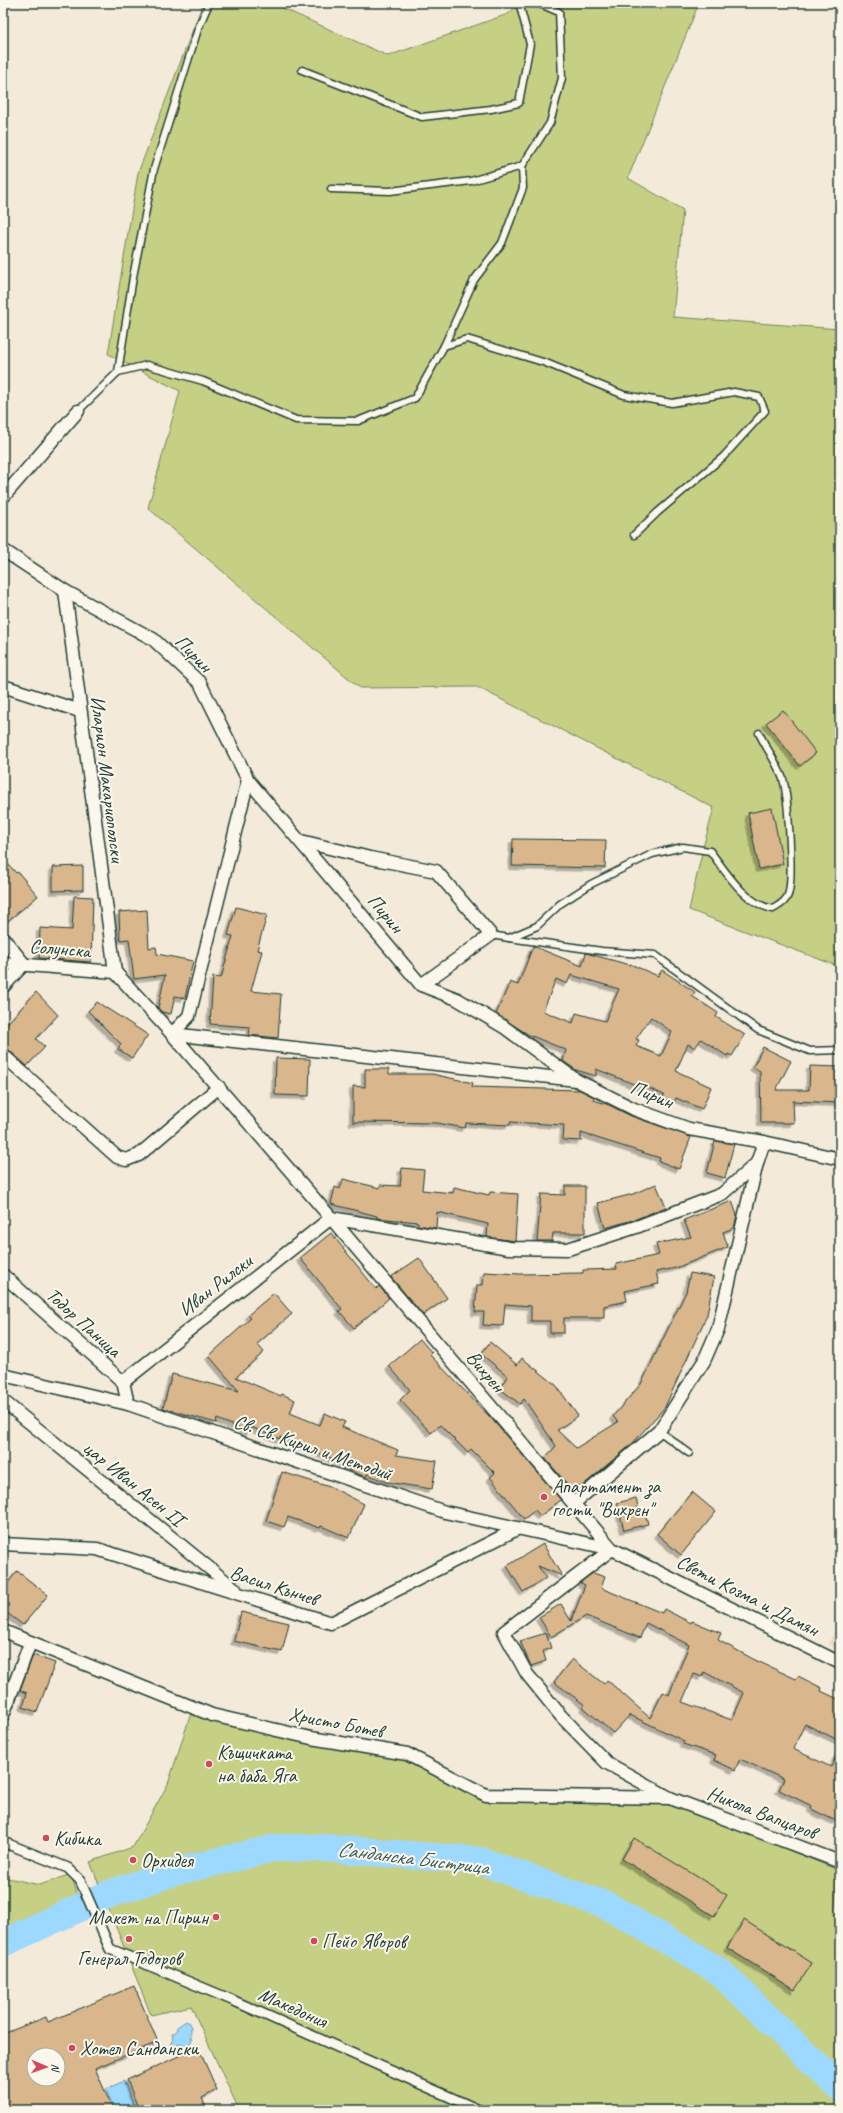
<svg xmlns="http://www.w3.org/2000/svg" width="843" height="2113" font-family="Caveat,sans-serif">
	<style>
		.built { fill: #ecdac2 }
		.green { fill: #c6d084; stroke: #72865c }
		.water { fill: #9dd8fe; stroke: #6b9aad }
		.lines { fill: none; stroke-linecap: round; stroke-linejoin: round }
		.river { stroke: #9dd8fe; stroke-width: 28 }
		.building { fill: #dab68c; stroke: #1f3d34; fill-rule: evenodd; filter: url(#shadow) }
		.service-casing { stroke: #1f3d34; stroke-width: 9 }
		.pedestrian-casing { stroke: #1f3d34; stroke-width: 12 }
		.minor-casing { stroke: #1f3d34; stroke-width: 15 }
		.service { stroke: #fbf7ec; stroke-width: 6 }
		.pedestrian { stroke: #fbf7ec; stroke-width: 9 }
		.minor { stroke: #fbf7ec; stroke-width: 12 }
		.poi-dot { fill: #d1495b; stroke: #fbf7ec; stroke-width: 1.5 }
		.labels { text-anchor: middle; stroke-width: 4; stroke-linejoin: round; paint-order: stroke }
		.street-label { font-size: 20px; fill: #1f3d34; stroke: #fbf7ec }
		.poi-label { font-size: 20px; fill: #1f3d34; stroke: #fbf7ec; text-anchor: start }
		.water-label { font-size: 21px; font-style: italic; fill: #385c5c; stroke: #fbf7ec }
	</style>
	<defs>
		<filter id="shadow"><feDropShadow dx="-3.5" dy="3.5" stdDeviation="0" flood-color="#0004"/></filter>
	</defs>
	<rect width="100%" height="100%" fill="#f4ead9"/>
	<filter id="ink" filterUnits="userSpaceOnUse"><feTurbulence type="fractalNoise" baseFrequency=".025" numOctaves="2"/><feDisplacementMap in="SourceGraphic" scale="8" xChannelSelector="R" yChannelSelector="G"/><feConvolveMatrix kernelMatrix="1 2 1 2 8 2 1 2 1" color-interpolation-filters="sRGB"/></filter>
	<g filter="url(#ink)">
		<path class="built" d="M 840,1621 L 840,1650 L 828,1644 Z"/>
		<g class="green">
			<path d="M 203,3 L 279,3 L 280,7 L 388,56 L 508,14 L 520,3 L 699,3 L 628,178 L 683,210 L 673,317 L 840,329 L 840,967 L 689,910 L 704,844 L 714,808 L 477,687 L 360,688 L 148,508 L 180,391 L 108,354 L 138,173 Z"/>
			<path d="M 191,1713 L 276,1735 L 399,1754 L 487,1799 L 675,1804 L 838,1870 L 834,1916 L 840,1921 L 840,2110 L 239,2110 L 191,2006 L 151,2015 L 90,1862 L 133,1847 L 168,1784 Z"/>
			<path d="M 71,1874 L 79,1900 L 3,1936 L 3,1877 L 40,1885 Z"/>
		</g>
		<g class="water">
			<path d="M 186,2021 L 189,2023 C 193,2030 189,2034 192,2040 L 188,2046 L 179,2044 L 173,2048 L 170,2045 L 173,2039 L 172,2034 L 176,2032 L 177,2027 Z"/>
			<path d="M 124,2081 L 136,2110 L 114,2110 L 106,2089 Z"/>
		</g>
		<g class="lines">
			<path class="river" d="M 3,1943 L 109,1894 L 174,1872 L 275,1848 L 325,1848 L 481,1861 L 608,1906 L 719,1971 L 840,2088"/>
		</g>
		<g class="building">
			<path d="M 783,710 L 816,753 L 800,766 L 766,723 Z"/>
			<path d="M 772,808 L 783,864 L 759,869 L 748,813 Z"/>
			<path d="M 513,839 L 606,840 L 605,868 L 512,866 Z"/>
			<path d="M 3,858 L 16,873 L 18,872 L 38,896 L 3,925 Z"/>
			<path d="M 83,866 L 83,890 L 53,891 L 53,867 Z"/>
			<path d="M 74,896 L 93,897 L 91,962 L 39,958 L 40,928 L 72,930 Z"/>
			<path d="M 236,907 L 267,915 L 257,950 L 262,951 L 251,991 L 281,994 L 278,1038 L 249,1035 L 250,1027 L 210,1024 L 213,977 L 221,978 L 233,936 L 228,935 Z"/>
			<path d="M 147,910 L 149,948 L 156,947 L 157,954 L 193,961 L 185,998 L 175,996 L 171,1014 L 162,1012 L 158,1008 L 165,975 L 134,979 L 129,939 L 120,940 L 119,912 Z"/>
			<path d="M 533,946 L 582,966 L 586,953 L 630,965 L 630,964 L 658,976 L 662,970 L 695,992 L 692,996 L 718,1013 L 716,1017 L 745,1035 L 732,1056 L 728,1054 L 727,1056 L 701,1039 L 695,1048 L 688,1044 L 676,1071 L 711,1087 L 702,1109 L 676,1098 L 673,1104 L 662,1099 L 664,1095 L 642,1085 L 641,1087 L 596,1069 L 596,1076 L 576,1070 L 563,1061 L 566,1050 L 529,1035 L 496,1014 L 510,982 L 518,985 ZM 571,975 L 619,989 L 605,1021 L 576,1013 L 573,1023 L 543,1011 L 556,979 L 567,984 ZM 651,1017 L 672,1032 L 661,1056 L 636,1046 L 639,1040 L 636,1039 Z"/>
			<path d="M 36,992 L 58,1015 L 36,1039 L 45,1047 L 27,1066 L 8,1049 L 3,1048 L 3,1028 Z"/>
			<path d="M 97,1002 L 148,1035 L 132,1058 L 118,1049 L 121,1044 L 88,1011 Z"/>
			<path d="M 763,1047 L 791,1061 L 776,1090 L 809,1090 L 810,1066 L 840,1067 L 840,1103 L 793,1101 L 794,1123 L 761,1123 L 760,1071 L 753,1067 Z"/>
			<path d="M 276,1058 L 310,1059 L 309,1096 L 275,1095 Z"/>
			<path d="M 365,1069 L 389,1069 L 389,1074 L 432,1074 L 473,1083 L 472,1087 L 580,1090 L 594,1097 L 594,1100 L 609,1105 L 631,1116 L 691,1137 L 679,1169 L 659,1161 L 660,1158 L 581,1133 L 581,1141 L 563,1140 L 564,1125 L 510,1122 L 510,1125 L 466,1123 L 465,1128 L 437,1123 L 353,1122 L 353,1086 L 365,1087 Z"/>
			<path d="M 715,1141 L 734,1144 L 725,1178 L 707,1173 Z"/>
			<path d="M 402,1168 L 424,1170 L 422,1190 L 453,1193 L 454,1187 L 489,1195 L 490,1192 L 518,1194 L 515,1241 L 487,1237 L 488,1224 L 437,1212 L 436,1228 L 418,1225 L 418,1222 L 377,1218 L 377,1216 L 331,1204 L 335,1187 L 340,1189 L 343,1179 L 380,1188 L 380,1185 L 400,1186 Z"/>
			<path d="M 656,1184 L 666,1207 L 636,1219 L 605,1228 L 598,1203 L 633,1194 Z"/>
			<path d="M 565,1186 L 585,1186 L 585,1233 L 553,1233 L 552,1241 L 537,1241 L 541,1194 L 565,1195 Z"/>
			<path d="M 732,1201 L 737,1215 L 734,1228 L 723,1232 L 728,1247 L 676,1268 L 656,1272 L 659,1284 L 625,1291 L 627,1301 L 604,1306 L 604,1318 L 564,1318 L 564,1333 L 550,1333 L 550,1321 L 531,1321 L 531,1306 L 505,1304 L 503,1326 L 483,1325 L 484,1312 L 475,1312 L 477,1285 L 483,1285 L 484,1272 L 520,1274 L 583,1273 L 583,1270 L 617,1269 L 616,1264 L 659,1255 L 656,1244 L 691,1237 L 684,1220 Z"/>
			<path d="M 331,1233 L 376,1289 L 379,1286 L 389,1298 L 354,1328 L 339,1311 L 342,1309 L 300,1258 Z"/>
			<path d="M 419,1258 L 447,1298 L 423,1315 L 391,1277 Z"/>
			<path d="M 690,1273 L 714,1277 L 707,1315 L 665,1407 L 632,1444 L 581,1487 L 579,1485 L 572,1490 L 545,1458 L 556,1446 L 524,1399 L 520,1404 L 499,1388 L 508,1376 L 481,1354 L 490,1342 L 517,1365 L 522,1358 L 556,1385 L 578,1416 L 557,1430 L 576,1448 L 618,1422 L 613,1416 L 641,1384 L 686,1292 Z"/>
			<path d="M 274,1293 L 292,1314 L 257,1344 L 264,1352 L 236,1377 L 281,1396 L 282,1394 L 295,1400 L 290,1413 L 320,1425 L 325,1413 L 345,1422 L 342,1427 L 398,1450 L 396,1455 L 437,1461 L 432,1489 L 386,1482 L 367,1474 L 366,1477 L 341,1467 L 343,1463 L 280,1437 L 280,1439 L 251,1427 L 249,1432 L 217,1419 L 216,1423 L 163,1408 L 172,1374 L 239,1391 L 209,1356 L 251,1318 L 248,1315 Z"/>
			<path d="M 420,1339 L 432,1353 L 430,1355 L 490,1417 L 561,1500 L 540,1516 L 535,1510 L 524,1519 L 490,1477 L 495,1473 L 471,1449 L 468,1453 L 440,1425 L 431,1433 L 400,1400 L 410,1390 L 389,1366 Z"/>
			<path d="M 282,1472 L 333,1488 L 364,1504 L 349,1538 L 321,1526 L 320,1528 L 288,1517 L 284,1527 L 266,1521 Z"/>
			<path d="M 692,1492 L 716,1512 L 681,1555 L 657,1534 Z"/>
			<path d="M 636,1498 L 639,1511 L 644,1509 L 648,1524 L 624,1530 L 617,1503 Z"/>
			<path d="M 543,1544 L 562,1576 L 538,1566 L 546,1578 L 523,1592 L 507,1566 Z"/>
			<path d="M 17,1571 L 48,1595 L 23,1625 L 3,1610 L 3,1589 Z"/>
			<path d="M 593,1573 L 605,1577 L 601,1588 L 662,1613 L 664,1609 L 691,1623 L 692,1621 L 721,1633 L 718,1640 L 753,1659 L 796,1679 L 798,1676 L 822,1688 L 821,1691 L 840,1700 L 840,1741 L 805,1724 L 793,1749 L 831,1767 L 840,1748 L 840,1814 L 836,1821 L 811,1809 L 812,1806 L 779,1790 L 784,1779 L 740,1759 L 735,1770 L 714,1760 L 716,1755 L 683,1744 L 684,1741 L 630,1715 L 613,1733 L 583,1707 L 585,1705 L 554,1682 L 572,1659 L 604,1684 L 607,1680 L 650,1718 L 663,1692 L 669,1695 L 689,1645 L 646,1623 L 640,1638 L 586,1616 L 551,1637 L 539,1617 L 561,1604 L 571,1621 L 585,1585 L 581,1583 L 582,1581 ZM 704,1672 L 744,1693 L 732,1720 L 682,1702 L 694,1674 L 702,1677 Z"/>
			<path d="M 241,1612 L 289,1623 L 282,1652 L 234,1641 Z"/>
			<path d="M 546,1633 L 551,1648 L 543,1651 L 546,1661 L 531,1666 L 520,1641 Z"/>
			<path d="M 33,1655 L 55,1663 L 37,1712 L 23,1707 L 27,1693 L 20,1690 Z"/>
			<path d="M 634,1838 L 727,1895 L 714,1916 L 622,1859 Z"/>
			<path d="M 744,1920 L 812,1963 L 795,1990 L 727,1948 Z"/>
			<path d="M 134,1986 L 158,2042 L 95,2068 L 113,2110 L 3,2110 L 3,2034 L 46,2017 L 48,2022 ZM 34,2055 L 58,2055 L 58,2079 L 34,2079 Z"/>
			<path d="M 198,2047 L 217,2090 L 202,2098 L 207,2110 L 139,2110 L 127,2080 Z"/>
		</g>
		<g class="lines">
			<g class="service-casing">
				<g id="service">
					<path d="M 302,70 L 422,117 L 491,109 L 519,103 L 530,44 L 520,6 L 525,3"/>
					<path d="M 522,166 L 550,123 L 562,78 L 559,12 L 538,3"/>
					<path d="M 444,346 L 467,339 L 546,363 L 624,395 L 672,403 L 734,392 L 759,397 L 765,411 L 723,457 L 658,512 L 634,535"/>
					<path d="M 118,372 L 133,277 L 154,169 L 198,29 L 209,3"/>
					<path d="M 78,411 L 118,372 L 147,365 L 203,381 L 296,420 L 358,421 L 415,398 L 444,346 L 474,280 L 502,243 L 523,188 L 522,166 L 471,181 L 390,191 L 331,189"/>
					<path d="M 491,935 L 509,938 L 537,926 L 560,904 L 591,884 L 652,854 L 683,847 L 710,851 C 726,872 745,904 773,909 C 779,905 786,902 788,895 C 794,880 788,795 783,779 C 777,763 766,748 759,733"/>
					<path d="M 509,938 L 602,951 L 655,955 L 758,1030 L 810,1051 L 840,1050"/>
					<path d="M 659,1431 L 689,1453"/>
				</g>
			</g>
			<g class="pedestrian-casing">
				<path id="pedestrian" d="M 3,1842 L 68,1868 L 80,1880 L 110,1949 L 232,2000 L 479,2110"/>
			</g>
			<g class="minor-casing">
				<g id="minor">
					<path d="M 3,497 L 78,411"/>
					<path d="M 3,550 L 65,591 L 153,639 L 200,683 L 248,780 L 421,985 L 457,999 L 504,1027 L 576,1080 L 634,1109 L 689,1129 L 764,1142 L 840,1159"/>
					<path d="M 65,591 L 115,972"/>
					<path d="M 3,686 L 80,711"/>
					<path d="M 301,841 L 370,858 L 436,871 L 491,935 L 421,985"/>
					<path d="M 3,938 L 24,964 L 3,987"/>
					<path d="M 3,963 L 115,972"/>
					<path d="M 115,972 L 172,1034 L 189,1016 L 248,780"/>
					<path d="M 3,1055 L 117,1157 L 126,1160 L 139,1155 L 219,1087"/>
					<path d="M 576,1080 L 172,1034 L 331,1218 L 612,1549"/>
					<path d="M 331,1218 L 509,1248 L 568,1249 L 639,1226 L 722,1194 L 757,1163"/>
					<path d="M 3,1275 L 123,1382 L 128,1404"/>
					<path d="M 3,1375 L 128,1404 L 445,1512 L 612,1549 L 840,1663"/>
					<path d="M 123,1382 L 331,1218"/>
					<path d="M 3,1401 L 235,1589"/>
					<path d="M 573,1504 L 659,1431 L 704,1361 L 718,1329 L 757,1163 L 764,1142"/>
					<path d="M 3,1544 L 97,1549 L 331,1623 L 517,1529"/>
					<path d="M 612,1549 L 504,1632 L 527,1674 L 561,1716 L 607,1763 L 670,1798 L 840,1862"/>
					<path d="M 3,1631 L 212,1715 L 311,1738 L 407,1754 L 486,1795 L 670,1798"/>
					<path d="M 3,1715 L 30,1643"/>
				</g>
			</g>
			<use href="#service" class="service"/>
			<use href="#pedestrian" class="pedestrian"/>
			<use href="#minor" class="minor"/>
		</g>
	</g>
	<g class="poi-dot">
		<circle cx="544" cy="1497" r="4"/>
		<circle cx="209" cy="1764" r="4"/>
		<circle cx="46" cy="1838" r="4"/>
		<circle cx="133" cy="1860" r="4"/>
		<circle cx="216" cy="1917" r="4"/>
		<circle cx="129" cy="1939" r="4"/>
		<circle cx="314" cy="1941" r="4"/>
		<circle cx="72" cy="2048" r="4"/>
	</g>
	<g class="labels">
		<g class="street-label">
			<text transform="translate(194 653) rotate(46)" y="7">Пирин</text>
			<text transform="translate(108 779) rotate(83)" y="7">Иларион Макариополски</text>
			<text transform="translate(386 913) rotate(50)" y="7">Пирин</text>
			<text transform="translate(60 948) rotate(5)" y="7">Солунска</text>
			<text transform="translate(652 1094) rotate(22)" y="7">Пирин</text>
			<text transform="translate(215 1285) rotate(-38)" y="7">Иван Рилски</text>
			<text transform="translate(84 1322) rotate(42)" y="7">Тодор Паница</text>
			<text transform="translate(486 1371) rotate(50)" y="7">Вихрен</text>
			<text transform="translate(313 1447) rotate(19)" y="7">Св. Св. Кирил и Методий</text>
			<text transform="translate(134 1483) rotate(39)" y="7">цар Иван Асен II</text>
			<text transform="translate(274 1585) rotate(18)" y="7">Васил Кънчев</text>
			<text transform="translate(748 1595) rotate(27)" y="7">Свети Козма и Дамян</text>
			<text transform="translate(336 1722) rotate(11)" y="7">Христо Ботев</text>
			<text transform="translate(762 1812) rotate(21)" y="7">Никола Вапцаров</text>
			<text transform="translate(293 2007) rotate(24)" y="7">Македония</text>
		</g>
		<g class="poi-label">
			<text x="552" y="1493">Апартамент за<tspan x="552" dy="23">гости "Вихрен"</tspan></text>
			<text x="217" y="1759">Къщичката<tspan x="217" dy="23">на баба Яга</tspan></text>
			<text x="54" y="1845">Кибика</text>
			<text x="141" y="1867">Орхидея</text>
			<text x="208" y="1924" text-anchor="end">Макет на Пирин</text>
			<text x="322" y="1948">Пейо Яворов</text>
			<text x="129" y="1965" text-anchor="middle">Генерал Тодоров</text>
			<text x="80" y="2055">Хотел Сандански</text>
		</g>
		<g class="water-label">
			<text transform="translate(413 1858) rotate(7)" y="7">Санданска Бистрица</text>
		</g>
	</g>
	<rect width="843" height="2113" fill="none" stroke="#fbf7ec" stroke-width="16"/>
	<rect x="8" y="8" width="827" height="2097" fill="none" stroke="#1f3d34" stroke-width="1.5" filter="url(#ink)"/>
	<g transform="translate(46 2067) rotate(92)"><circle r="19" fill="#fbf7ec" stroke="#a3ada2"/>
	<path d="M0-3L7 15L0 10L-7 15Z" fill="#d1495b"/>
	<text y="-6" font-size="11" font-weight="bold" text-anchor="middle" fill="#1f3d34">N</text>
	</g>
</svg>
